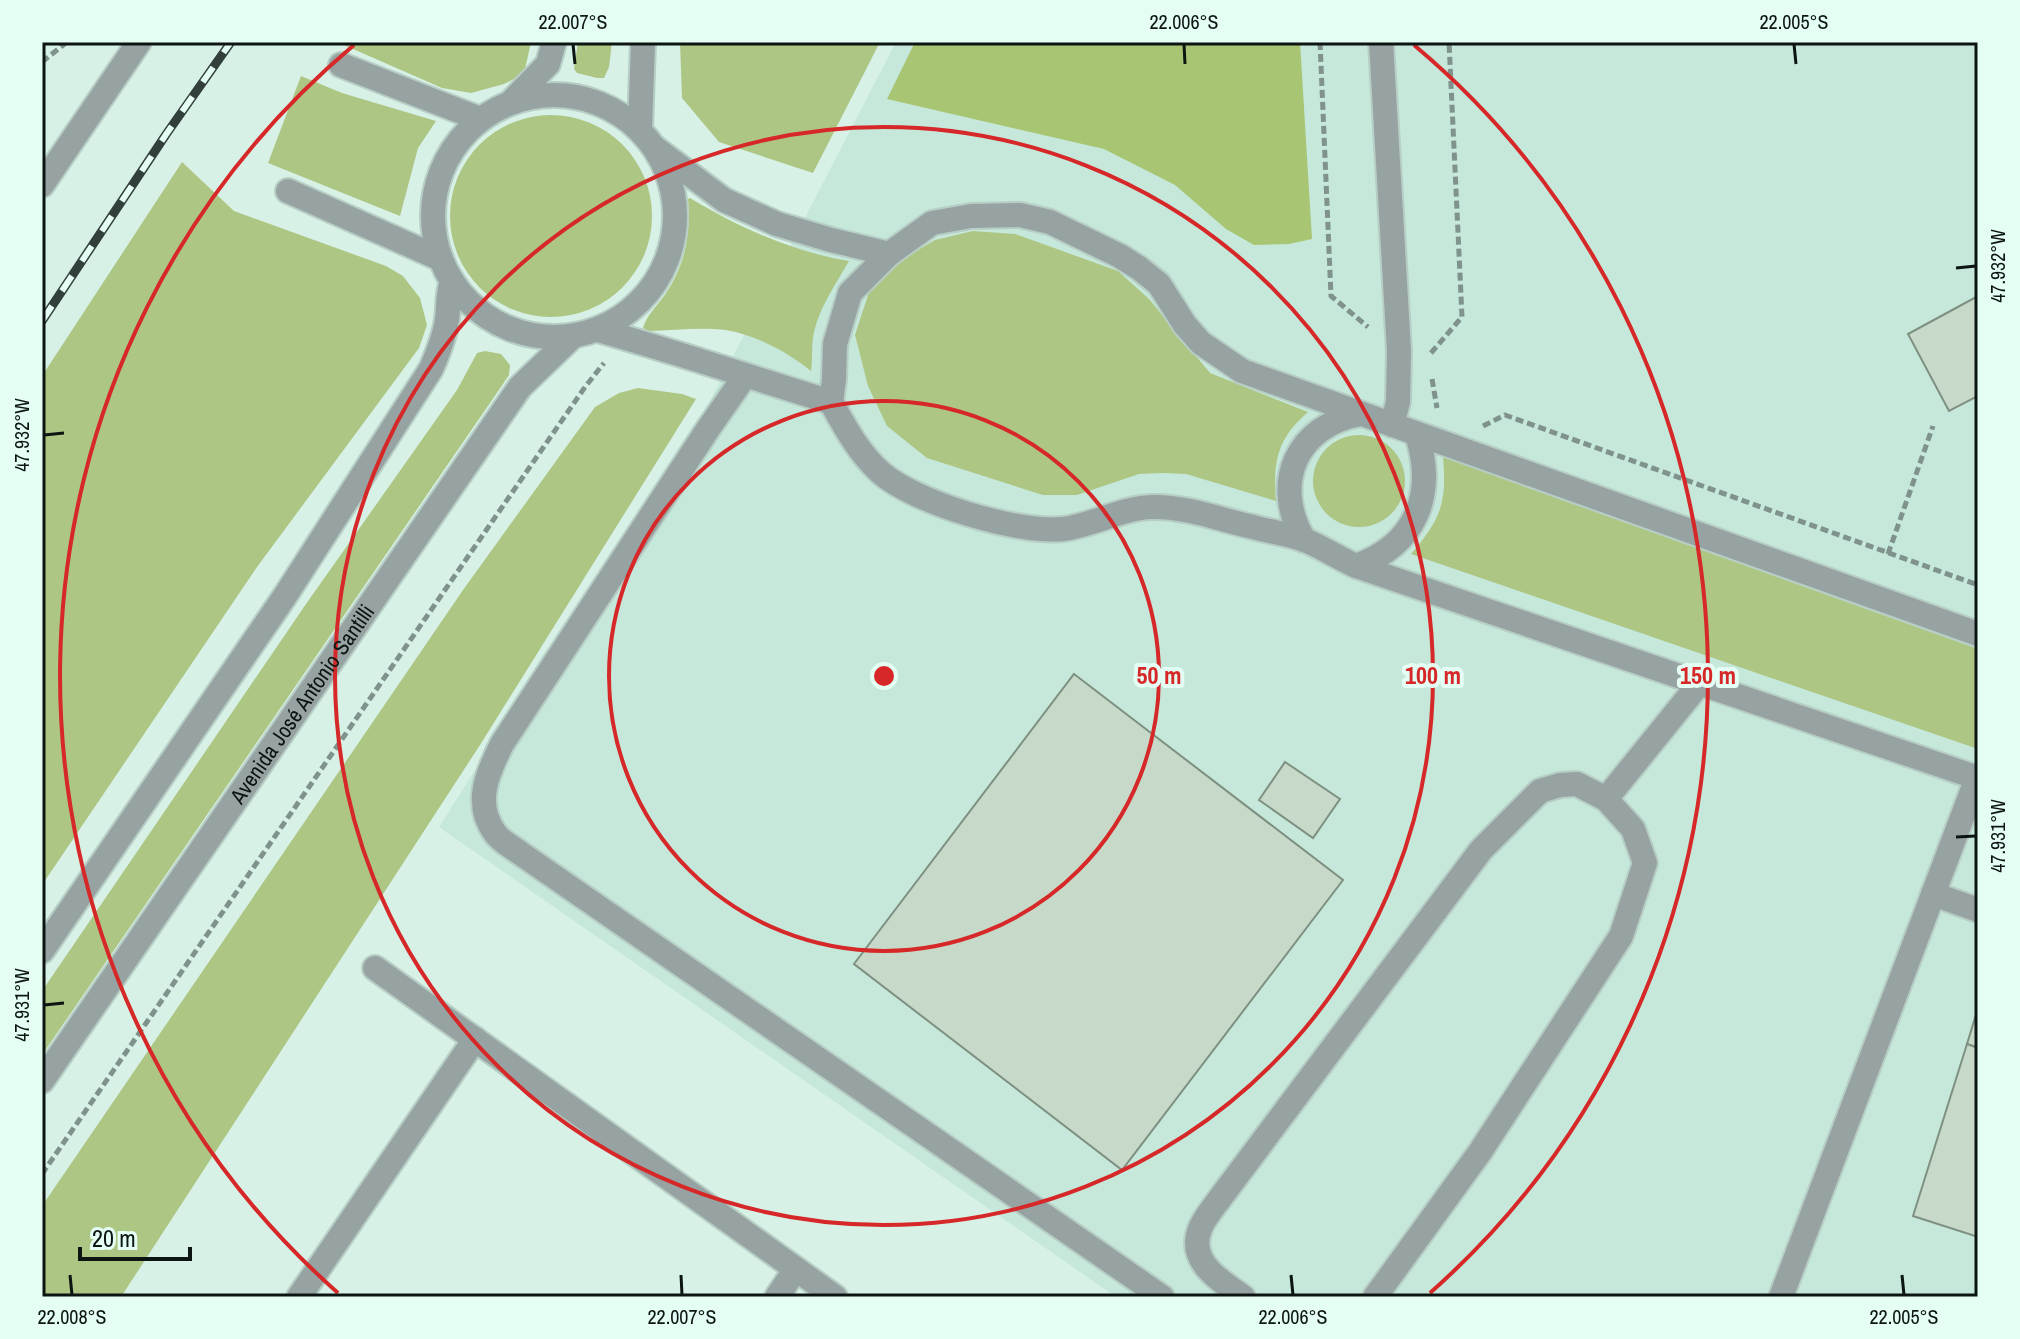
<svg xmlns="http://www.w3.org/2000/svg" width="2020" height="1339" font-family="'Archivo Narrow',sans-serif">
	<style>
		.built { fill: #c5e8db }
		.green { fill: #aec684 }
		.forest { fill: #a8c573 }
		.building { fill: #c7d9c8; stroke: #7e9080; stroke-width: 2 }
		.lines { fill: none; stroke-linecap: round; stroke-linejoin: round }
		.minor-casing { stroke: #b7cec5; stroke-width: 28 }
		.path { stroke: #7f928b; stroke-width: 5; stroke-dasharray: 8 4; stroke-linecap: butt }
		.minor { stroke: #97a3a3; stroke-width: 24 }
		.rail-casing { stroke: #323f3a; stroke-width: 9 }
		.rail { stroke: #e4fef4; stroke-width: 6; stroke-dasharray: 18; stroke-linecap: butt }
		.ticks { fill: none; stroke: #0c1512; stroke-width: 3 }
		.ring { fill: none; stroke: #d62828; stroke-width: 4 }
		.labels { text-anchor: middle; stroke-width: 8; stroke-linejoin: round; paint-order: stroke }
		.street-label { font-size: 22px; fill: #0c1512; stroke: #e4fef4 }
		.centre { fill: #d62828; stroke: #e4fef4; stroke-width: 4 }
		.ring-label { font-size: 24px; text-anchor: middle; font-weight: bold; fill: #d62828; stroke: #e4fef4; stroke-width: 8; stroke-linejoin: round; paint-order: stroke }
		.neatline { fill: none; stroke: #0c1512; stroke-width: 3 }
		.ticks-label { font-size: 20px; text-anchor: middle; fill: #0c1512 }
	</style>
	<rect width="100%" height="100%" fill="#d7f1e7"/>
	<path class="built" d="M 896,42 L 1978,42 L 1978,1297 L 1116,1297 L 439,827 L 710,401 Z"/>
	<g class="green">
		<path d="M 337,42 L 531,42 L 525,69 L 516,78 L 504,84 L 471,93 L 442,88 Z"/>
		<path d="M 578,42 L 612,42 L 609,67 L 604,78 L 597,78 L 577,73 L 574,69 Z"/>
		<path d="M 680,42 L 880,42 L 813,173 L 719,142 L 682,98 Z"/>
		<path d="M 301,76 L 342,93 L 436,121 L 418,148 L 400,216 L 268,163 Z"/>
		<circle cx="551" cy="216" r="101"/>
		<path d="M 182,162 L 234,211 L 386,266 L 403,276 L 420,298 L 427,325 L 419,348 L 257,567 L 42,885 L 42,376 Z"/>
		<path d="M 690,198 C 738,227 793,252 849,261 C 836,284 820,306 814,332 C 811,345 813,358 811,371 C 788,352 755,335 726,330 C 701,327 674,330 649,331 L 643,328 C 647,315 656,307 664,296 C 685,266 691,235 688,199 Z"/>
		<path d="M 973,231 L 1015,234 L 1118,271 L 1149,299 L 1210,373 L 1308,412 C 1277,439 1273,461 1276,501 L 1186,474 L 1164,473 L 1139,474 L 1077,495 L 1043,495 L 927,458 L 887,426 L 868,386 L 855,335 L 869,292 L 901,260 L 935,240 Z"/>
		<path d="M 485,351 L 501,354 L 510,365 L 509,375 L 501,387 L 42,1055 L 42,991 L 306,604 L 457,390 L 477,353 Z"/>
		<path d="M 638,388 L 682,394 L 696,399 L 480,745 L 121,1297 L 42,1297 L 42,1206 L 463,590 L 595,407 L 619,393 Z"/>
		<circle cx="1359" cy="481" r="46"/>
		<path d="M 1443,457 L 1978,649 L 1978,749 L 1411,554 C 1441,519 1447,503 1443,457 Z"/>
	</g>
	<path class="forest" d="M 915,42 L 1300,42 L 1312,239 L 1289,244 L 1254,245 L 1226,229 L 1175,185 L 1104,149 L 887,99 Z"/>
	<g class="building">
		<path d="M 1978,296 L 1978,396 L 1949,411 L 1908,334 Z"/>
		<path d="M 1074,674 L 1343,880 L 1122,1170 L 854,964 Z"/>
		<path d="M 1285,762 L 1340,799 L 1313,838 L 1259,800 Z"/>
		<path d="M 1978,1008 L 1978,1048 L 1967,1044 Z"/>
		<path d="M 1967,1044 L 1978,1048 L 1978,1237 L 1913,1216 Z"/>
	</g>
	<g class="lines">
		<g class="minor-casing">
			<g id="minor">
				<path d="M 1381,42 L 1399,351 L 1398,402 L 1392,425"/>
				<path d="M 341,65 L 480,119"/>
				<circle cx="554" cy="216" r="121"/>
				<path d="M 513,100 L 548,64 L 554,42"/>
				<path d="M 640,129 L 643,42"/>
				<path d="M 655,148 L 724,200 L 777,224 L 831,240 L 889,254 L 932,223 L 971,216 L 1020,215 L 1050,222 L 1120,256 L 1139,268 L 1159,284 L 1185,325 L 1201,343 L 1242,371 L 1978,634"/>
				<path d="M 42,185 L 139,42"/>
				<path d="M 288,191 L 441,259"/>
				<path d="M 598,330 C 676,352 753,378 831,402 C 845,427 858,452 880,472 C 913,502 1018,534 1063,529 C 1094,525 1121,508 1152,507 C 1185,506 1221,520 1253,527 C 1271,532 1290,534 1307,541 C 1323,548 1339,558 1356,566 L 1978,778"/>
				<path d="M 745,376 L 708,429 L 502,744 C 488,772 473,803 495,833 C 500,841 512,847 520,853 L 1162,1297"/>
				<path d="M 831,402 L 834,379 L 835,344 L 850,293 L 889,254"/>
				<path d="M 1304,540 C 1271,484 1296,425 1361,414"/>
				<path d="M 1356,566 C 1416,545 1436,494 1417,435"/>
				<path d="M 1933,894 L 1978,910"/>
				<path d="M 42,951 L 285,596 L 431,369 C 438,353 445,336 447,319 C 449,305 447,295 452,281"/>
				<path d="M 375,968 L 835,1297"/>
				<path id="s1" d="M 42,1081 L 520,387 L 572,337"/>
				<path d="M 299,1297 L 475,1039"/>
				<path d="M 777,1297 L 795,1270"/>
				<path d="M 1243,1297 C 1221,1281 1187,1262 1200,1229 C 1204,1218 1214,1207 1221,1197 L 1481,850 L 1540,791 L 1560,785 L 1577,784 L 1606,799"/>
				<path d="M 1375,1297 L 1480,1152 L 1621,936 L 1645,863 L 1633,829 L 1606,799 L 1699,684"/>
				<path d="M 1781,1297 L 1977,778"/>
			</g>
		</g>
		<g class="path">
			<path d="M 1320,42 L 1331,296 L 1368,327"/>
			<path d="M 42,62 L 67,42"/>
			<path d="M 1431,353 L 1462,317 L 1449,42"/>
			<path d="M 1432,379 L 1437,408"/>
			<path d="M 1483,426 L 1505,415 L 1978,585"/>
			<path d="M 1888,554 L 1933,426"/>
			<path d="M 42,1174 L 585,387 L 604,363"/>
		</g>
		<use href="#minor" class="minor"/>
		<g class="rail-casing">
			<path id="rail" d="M 42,321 L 167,133 L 231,42"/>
		</g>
		<use href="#rail" class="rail"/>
	</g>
	<path class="ticks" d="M 573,44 L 575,64M 1184,44 L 1185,64M 1794,44 L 1796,64M 1956,268 L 1976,266M 44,435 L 64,433M 1956,837 L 1976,836M 44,1005 L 64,1003M 70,1275 L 72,1295M 681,1275 L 682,1295M 1291,1275 L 1293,1295M 1902,1275 L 1904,1295"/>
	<g class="ring">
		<circle cx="884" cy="676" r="275"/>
		<circle cx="884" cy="676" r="549"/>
		<path d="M338 1293A824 824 0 0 1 354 45M1414 45A824 824 0 0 1 1430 1293"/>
	</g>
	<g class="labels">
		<g class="street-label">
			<text dy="8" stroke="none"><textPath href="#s1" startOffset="458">Avenida José Antonio Santilli</textPath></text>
		</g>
	</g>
	<circle cx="884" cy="676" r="12" class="centre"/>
	<g class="ring-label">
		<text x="1159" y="684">50 m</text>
		<text x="1433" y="684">100 m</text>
		<text x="1708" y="684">150 m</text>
	</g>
	<rect width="2020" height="1339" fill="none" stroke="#e4fef4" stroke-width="88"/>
	<path d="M80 1247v12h110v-12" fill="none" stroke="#0c1512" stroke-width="4"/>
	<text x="92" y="1247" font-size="24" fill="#0c1512" stroke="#e4fef4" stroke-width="6" paint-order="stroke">20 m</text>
	<rect x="44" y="44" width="1932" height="1251" class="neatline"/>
	<g class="ticks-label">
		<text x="573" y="29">22.007°S</text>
		<text x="1184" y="29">22.006°S</text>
		<text x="1794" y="29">22.005°S</text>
		<text transform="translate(1998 266) rotate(-90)" y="7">47.932°W</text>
		<text transform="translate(22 435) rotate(-90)" y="7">47.932°W</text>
		<text transform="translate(1998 836) rotate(-90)" y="7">47.931°W</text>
		<text transform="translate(22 1005) rotate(-90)" y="7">47.931°W</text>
		<text x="72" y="1324">22.008°S</text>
		<text x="682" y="1324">22.007°S</text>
		<text x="1293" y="1324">22.006°S</text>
		<text x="1904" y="1324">22.005°S</text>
	</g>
</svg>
